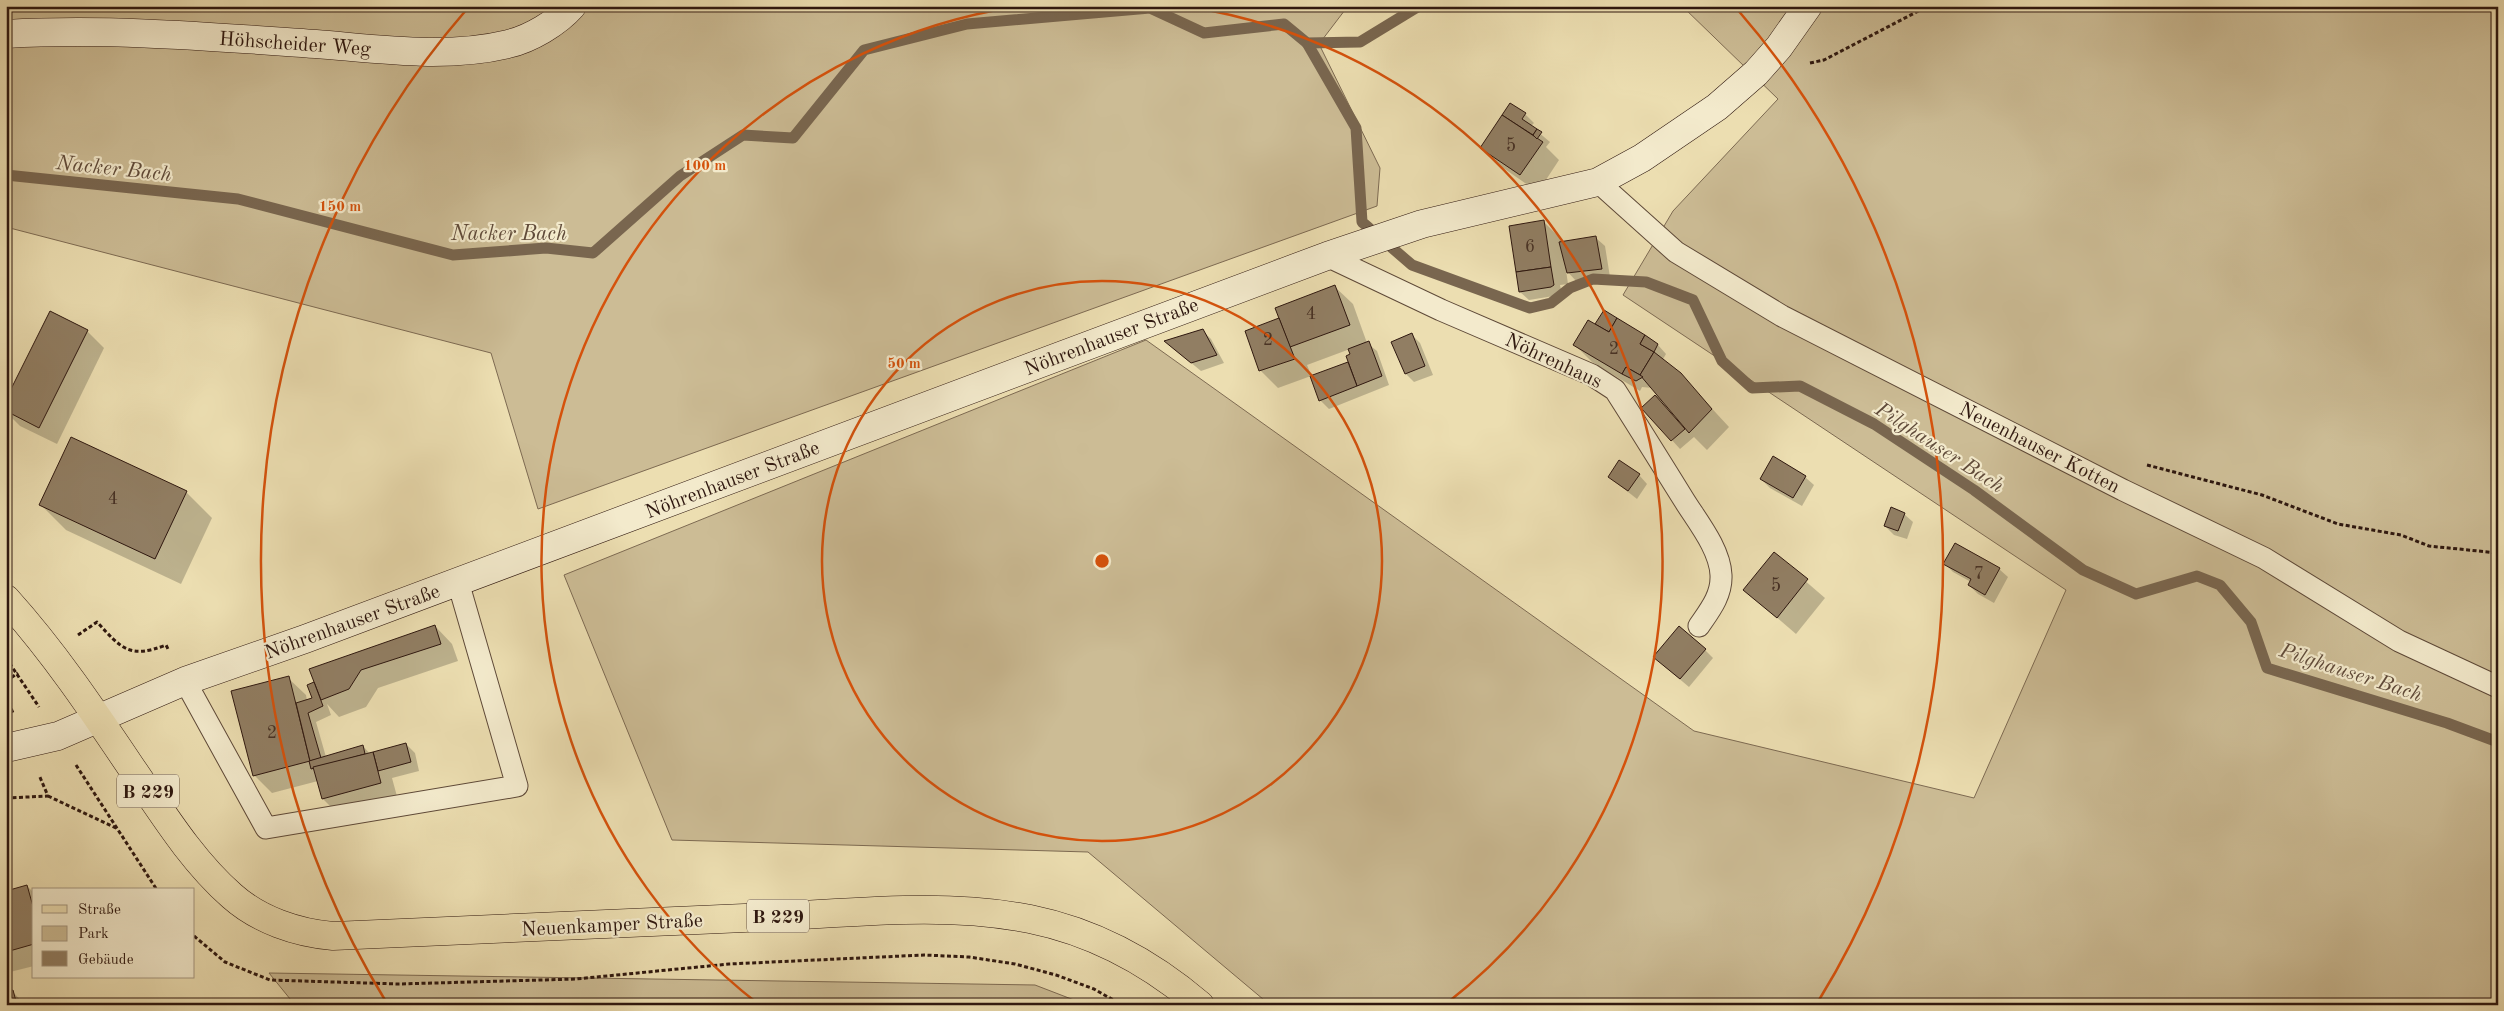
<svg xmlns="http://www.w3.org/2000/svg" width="2504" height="1011" font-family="'Old Standard TT',serif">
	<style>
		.green { fill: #ccbc95; stroke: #7d6a52 }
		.shadow { fill: #0003; fill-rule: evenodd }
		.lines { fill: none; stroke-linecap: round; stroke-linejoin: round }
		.stream { stroke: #79664f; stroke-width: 11 }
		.building { fill: #917e63; stroke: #2e170f }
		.lane-casing { stroke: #5e4938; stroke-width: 23 }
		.secondary-casing { stroke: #2e170f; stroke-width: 29 }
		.primary-casing { stroke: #2e170f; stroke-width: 29 }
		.path { stroke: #2e170f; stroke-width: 3; stroke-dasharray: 4 2.5; stroke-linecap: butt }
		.lane { stroke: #f3eacc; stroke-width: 21 }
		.secondary { stroke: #f3eacc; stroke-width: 28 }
		.primary { stroke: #ecdeb1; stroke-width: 28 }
		.ring { fill: none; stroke: #d5520c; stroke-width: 2.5 }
		.labels { text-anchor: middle; stroke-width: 4.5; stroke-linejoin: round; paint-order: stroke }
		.number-label { font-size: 18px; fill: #473124 }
		.shield { fill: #f3eacc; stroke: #695648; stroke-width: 1 }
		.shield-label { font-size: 19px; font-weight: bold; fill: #2e170f }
		.street-label { font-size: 20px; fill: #2e170f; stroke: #f3eacc }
		.water-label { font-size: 21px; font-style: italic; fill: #604b3a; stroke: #f3eacc }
		.centre { fill: #d5520c; stroke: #f3eacc; stroke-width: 2.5 }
		.ring-label { font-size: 15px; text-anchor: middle; font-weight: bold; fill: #d5520c; stroke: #f3eacc; stroke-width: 4.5; stroke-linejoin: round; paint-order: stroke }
	</style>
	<rect width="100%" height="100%" fill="#ecdeb1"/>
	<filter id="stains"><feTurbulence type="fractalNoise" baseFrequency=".004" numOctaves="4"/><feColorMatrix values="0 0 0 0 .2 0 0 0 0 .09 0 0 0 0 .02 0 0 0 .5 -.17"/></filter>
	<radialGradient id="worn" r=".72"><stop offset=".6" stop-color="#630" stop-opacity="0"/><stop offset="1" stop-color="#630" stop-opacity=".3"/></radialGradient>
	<g class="green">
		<path d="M 6,6 L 1348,6 L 1319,44 L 1380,168 L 1377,206 L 538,509 L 491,353 L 6,227 Z"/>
		<path d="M 1682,6 L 2498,6 L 2498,1005 L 1270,1005 L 1088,852 L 672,840 L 564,575 L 1146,340 L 1694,731 L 1974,798 L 2066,590 L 1623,295 L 1673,211 L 1778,99 Z"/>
		<path d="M 269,973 L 1035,985 L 1087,1005 L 295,1005 Z"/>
	</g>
	<g class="shadow">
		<path d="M 1525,114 L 1534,123 L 1531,126 L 1550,142 L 1546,147 L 1559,160 L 1538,192 L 1499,165 L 1482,147 L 1507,118 Z"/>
		<path d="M 1544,222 L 1561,239 L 1562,243 L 1596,238 L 1605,246 L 1610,277 L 1576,281 L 1566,270 L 1568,284 L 1560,285 L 1562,294 L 1560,295 L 1529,300 L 1520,292 Z"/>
		<path d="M 1335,287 L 1353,304 L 1367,343 L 1377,351 L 1389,385 L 1329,409 L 1320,400 L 1311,376 L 1278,388 L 1261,371 L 1247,331 L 1281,319 ZM 1350,349 L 1352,355 L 1350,362 L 1312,377 L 1307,365 Z"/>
		<path d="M 1601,329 L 1645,336 L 1658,345 L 1666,354 L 1662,361 L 1680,374 L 1729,427 L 1707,450 L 1694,437 L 1680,449 L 1643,408 L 1657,395 L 1652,388 L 1642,387 L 1640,391 L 1592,362 L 1575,345 Z"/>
		<path d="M 1202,330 L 1211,339 L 1224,363 L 1201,371 L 1166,342 Z"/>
		<path d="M 87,331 L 104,348 L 57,444 L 20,426 L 6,412 L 6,402 Z"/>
		<path d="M 1412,335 L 1420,343 L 1433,375 L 1414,382 L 1406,374 Z"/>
		<path d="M 1639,475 L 1647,484 L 1637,499 L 1609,477 Z"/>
		<path d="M 1805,477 L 1814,485 L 1802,506 L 1770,488 L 1761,479 Z"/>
		<path d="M 186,492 L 212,518 L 181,584 L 66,530 L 41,505 Z"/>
		<path d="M 1904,514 L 1913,522 L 1907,539 L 1894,535 L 1885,526 Z"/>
		<path d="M 1774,554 L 1825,598 L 1796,634 L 1745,590 Z"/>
		<path d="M 1945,564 L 1999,569 L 2008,577 L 1994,603 L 1978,594 L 1969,585 L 1971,582 L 1953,572 Z"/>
		<path d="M 435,626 L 452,644 L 458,661 L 378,688 L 366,707 L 339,717 L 327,704 L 331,715 L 316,722 L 326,757 L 363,746 L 370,754 L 406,744 L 415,753 L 419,771 L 392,778 L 398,800 L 340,816 L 323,799 L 318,781 L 272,793 L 254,775 L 288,678 L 306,695 L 307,701 L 313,699 L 308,685 Z"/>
		<path d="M 1705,650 L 1713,658 L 1689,687 L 1664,666 Z"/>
		<path d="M 27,886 L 34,893 L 34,966 L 6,973 L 6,892 Z"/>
		<path d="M 6,988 L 8,993 L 13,992 L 25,1005 L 6,1005 Z"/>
	</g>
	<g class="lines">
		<g class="stream">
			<path d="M 1307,43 L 1356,128 L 1362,222 L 1412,265 L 1530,308 L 1551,303 L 1570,288 L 1593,279 L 1646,282 L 1693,300 L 1722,361 L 1752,388 L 1800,386 L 1874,424 L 1974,490 L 2083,570 L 2136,594 L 2197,576 L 2220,585 L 2251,622 L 2267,668 L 2447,723 L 2498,742"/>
			<path d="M 6,175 L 238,199 L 453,255 L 546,248 L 593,253 L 680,176 L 743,135 L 793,138 L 864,50 L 967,24 L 1150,8 L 1204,33 L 1284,24 L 1307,43 L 1360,42 L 1419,6"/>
		</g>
	</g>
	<g class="building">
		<path d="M 1510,103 L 1526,113 L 1522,119 L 1537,129 L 1533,135 L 1502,115 Z"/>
		<path d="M 1502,115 L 1543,142 L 1520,175 L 1480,148 Z"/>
		<path d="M 1537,129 L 1542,132 L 1537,139 L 1533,135 Z"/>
		<path d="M 1544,220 L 1551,267 L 1516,272 L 1509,226 Z"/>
		<path d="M 1596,236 L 1602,269 L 1567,273 L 1559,242 Z"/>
		<path d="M 1551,267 L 1554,285 L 1551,287 L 1519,292 L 1516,272 Z"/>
		<path d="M 1335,285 L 1350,325 L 1290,347 L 1275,308 Z"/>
		<path d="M 1604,310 L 1617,318 L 1609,332 L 1595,324 Z"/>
		<path d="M 50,311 L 88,330 L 39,428 L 6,411 L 6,399 Z"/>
		<path d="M 1279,318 L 1295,359 L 1259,371 L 1245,331 Z"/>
		<path d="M 1617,318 L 1645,335 L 1640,344 L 1654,352 L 1640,375 L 1626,367 L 1622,374 L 1573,345 L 1588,320 L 1609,332 Z"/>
		<path d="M 1203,329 L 1217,355 L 1191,363 L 1164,341 Z"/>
		<path d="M 1412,333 L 1425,366 L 1405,374 L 1391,342 Z"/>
		<path d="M 1645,335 L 1658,344 L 1654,352 L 1640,344 Z"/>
		<path d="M 1369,341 L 1382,376 L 1357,386 L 1346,356 L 1350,354 L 1348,349 Z"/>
		<path d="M 1654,352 L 1681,373 L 1712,409 L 1689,433 L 1640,375 Z"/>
		<path d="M 1348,362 L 1357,386 L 1319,401 L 1310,376 Z"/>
		<path d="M 1626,367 L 1640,375 L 1643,377 L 1636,381 L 1622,374 Z"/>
		<path d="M 1655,395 L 1685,429 L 1671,441 L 1641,408 Z"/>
		<path d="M 71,437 L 187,491 L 155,559 L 39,505 Z"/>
		<path d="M 1773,456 L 1806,476 L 1793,498 L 1760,479 Z"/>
		<path d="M 1619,460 L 1640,474 L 1628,491 L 1608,477 Z"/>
		<path d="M 1891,507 L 1905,513 L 1898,531 L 1884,526 Z"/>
		<path d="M 1955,543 L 2000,568 L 1985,595 L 1968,585 L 1971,579 L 1943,564 Z"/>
		<path d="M 1774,552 L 1808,579 L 1777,618 L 1743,590 Z"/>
		<path d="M 435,625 L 441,644 L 361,670 L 349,689 L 321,700 L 309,669 Z"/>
		<path d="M 1679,626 L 1706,649 L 1680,679 L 1653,657 Z"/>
		<path d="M 289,676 L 310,761 L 253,776 L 231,691 Z"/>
		<path d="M 314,682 L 323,706 L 308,713 L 321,758 L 310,761 L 296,703 L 312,698 L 307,685 Z"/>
		<path d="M 406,743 L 411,762 L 378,771 L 373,752 Z"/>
		<path d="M 363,745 L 365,754 L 311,769 L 309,761 Z"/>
		<path d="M 373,752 L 381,783 L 322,799 L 313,767 Z"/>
		<path d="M 27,885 L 34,910 L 34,944 L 6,952 L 6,891 Z"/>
		<path d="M 13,990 L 17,1005 L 6,1005 L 6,992 Z"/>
	</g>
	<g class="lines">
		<g class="lane-casing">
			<g id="lane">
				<path d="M 1598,182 L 1676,252 L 1782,316 L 2123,490 L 2264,558 L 2399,641 L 2498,687"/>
				<path d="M 1327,256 L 1441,310 L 1592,375 L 1615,390 C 1638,426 1661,463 1684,500 C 1697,521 1720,549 1721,575 C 1722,595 1710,610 1699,626"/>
				<path d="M 185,681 L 266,828 L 517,786 L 458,582"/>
			</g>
		</g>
		<g class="secondary-casing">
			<g id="secondary">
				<path d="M 6,34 C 109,28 214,37 316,44 C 379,49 446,59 508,44 C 530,39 557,23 572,6"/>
				<path d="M 6,748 L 58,736 L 185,681 L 305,639 L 1327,256 L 1422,224 L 1598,182 L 1642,158 L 1717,107 L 1756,73 L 1779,47 L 1808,6"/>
			</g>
		</g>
		<g class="primary-casing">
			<path id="primary" d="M 6,599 C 53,651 92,709 131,767 C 162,812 191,860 232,896 C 259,920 297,933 333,936 C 477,930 622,923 767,917 C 854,913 943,902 1030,919 C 1094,932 1151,963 1200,1005"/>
		</g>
		<g class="path">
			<path d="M 1810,63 L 1824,60 L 1928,6"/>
			<path d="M 2147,465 L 2262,495 L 2338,524 L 2401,535 L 2429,546 L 2498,553"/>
			<path d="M 78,635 L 97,622 C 122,649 129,659 166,645 L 169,651"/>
			<path d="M 6,658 L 39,707"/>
			<path d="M 6,681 L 18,673"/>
			<path d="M 6,697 L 13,713"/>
			<path d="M 76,765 L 157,890"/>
			<path d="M 48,796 L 118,829"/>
			<path d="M 6,798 L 48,796 L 39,775"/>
			<path d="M 194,936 L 225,962 L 270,980 L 399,984 L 576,979 L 729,964 L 924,955 L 969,957 L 1015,964 L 1056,975 L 1094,989 L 1122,1005"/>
		</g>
		<use href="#lane" class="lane"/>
		<use href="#secondary" class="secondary"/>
		<use href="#primary" class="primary"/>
	</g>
	<g class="ring">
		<circle cx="1102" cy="561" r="280"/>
		<path d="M757 1003A561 561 0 0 1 1014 7M1190 7A561 561 0 0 1 1447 1003"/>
		<path d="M385 1000A841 841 0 0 1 467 9M1737 9A841 841 0 0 1 1819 1000"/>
	</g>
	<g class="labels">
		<g class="number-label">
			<text x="1511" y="151">5</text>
			<text x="1530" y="252">6</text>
			<text x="1311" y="319">4</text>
			<text x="1268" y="345">2</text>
			<text x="1614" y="354">2</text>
			<text x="113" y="504">4</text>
			<text x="1979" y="579">7</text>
			<text x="1776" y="591">5</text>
			<text x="272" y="738">2</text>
		</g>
		<g class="shield">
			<rect x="117" y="774.5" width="62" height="33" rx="4"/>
			<rect x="747" y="899.5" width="62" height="33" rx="4"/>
		</g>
		<g class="shield-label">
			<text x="148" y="798">B 229</text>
			<text x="778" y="923">B 229</text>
		</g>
		<g class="street-label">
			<text transform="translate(295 43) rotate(4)" y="7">Höhscheider Weg</text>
			<text transform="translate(1111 336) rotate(-21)" y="7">Nöhrenhauser Straße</text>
			<text transform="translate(1554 360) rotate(25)" y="7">Nöhrenhaus</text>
			<text transform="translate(2040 447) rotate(27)" y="7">Neuenhauser Kotten</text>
			<text transform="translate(732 479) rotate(-21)" y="7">Nöhrenhauser Straße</text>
			<text transform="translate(352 621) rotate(-20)" y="7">Nöhrenhauser Straße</text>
			<text transform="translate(612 924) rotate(-3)" y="7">Neuenkamper Straße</text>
		</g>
		<g class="water-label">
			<text transform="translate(114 168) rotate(6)" y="7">Nacker Bach</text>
			<text x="509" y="240">Nacker Bach</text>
			<text transform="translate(1940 447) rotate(33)" y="7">Pilghauser Bach</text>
			<text transform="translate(2351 672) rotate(18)" y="7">Pilghauser Bach</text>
		</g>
	</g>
	<circle cx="1102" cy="561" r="8" class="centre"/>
	<g class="ring-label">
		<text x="705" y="170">100 m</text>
		<text x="340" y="211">150 m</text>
		<text x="904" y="368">50 m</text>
	</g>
	<rect width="2504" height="1011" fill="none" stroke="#ecdeb1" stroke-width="25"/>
	<rect x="8" y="8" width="2489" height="996" fill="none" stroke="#2e170f" stroke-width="2.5"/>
	<rect x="12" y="12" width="2479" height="986" fill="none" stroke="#2e170f"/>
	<rect x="32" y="888" width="162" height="90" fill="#f3eacc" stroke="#a49680"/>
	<rect x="42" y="905" width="25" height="8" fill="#ecdeb1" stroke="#a49680"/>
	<text x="78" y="914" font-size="15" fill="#2e170f">Straße</text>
	<rect x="42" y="926" width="25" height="15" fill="#ccbc95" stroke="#a49680"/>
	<text x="78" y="938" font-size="15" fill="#2e170f">Park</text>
	<rect x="42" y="951" width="25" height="15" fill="#917e63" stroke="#a49680"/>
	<text x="78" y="964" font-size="15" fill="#2e170f">Gebäude</text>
	<rect width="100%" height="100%" filter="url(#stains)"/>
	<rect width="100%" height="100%" fill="url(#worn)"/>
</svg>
